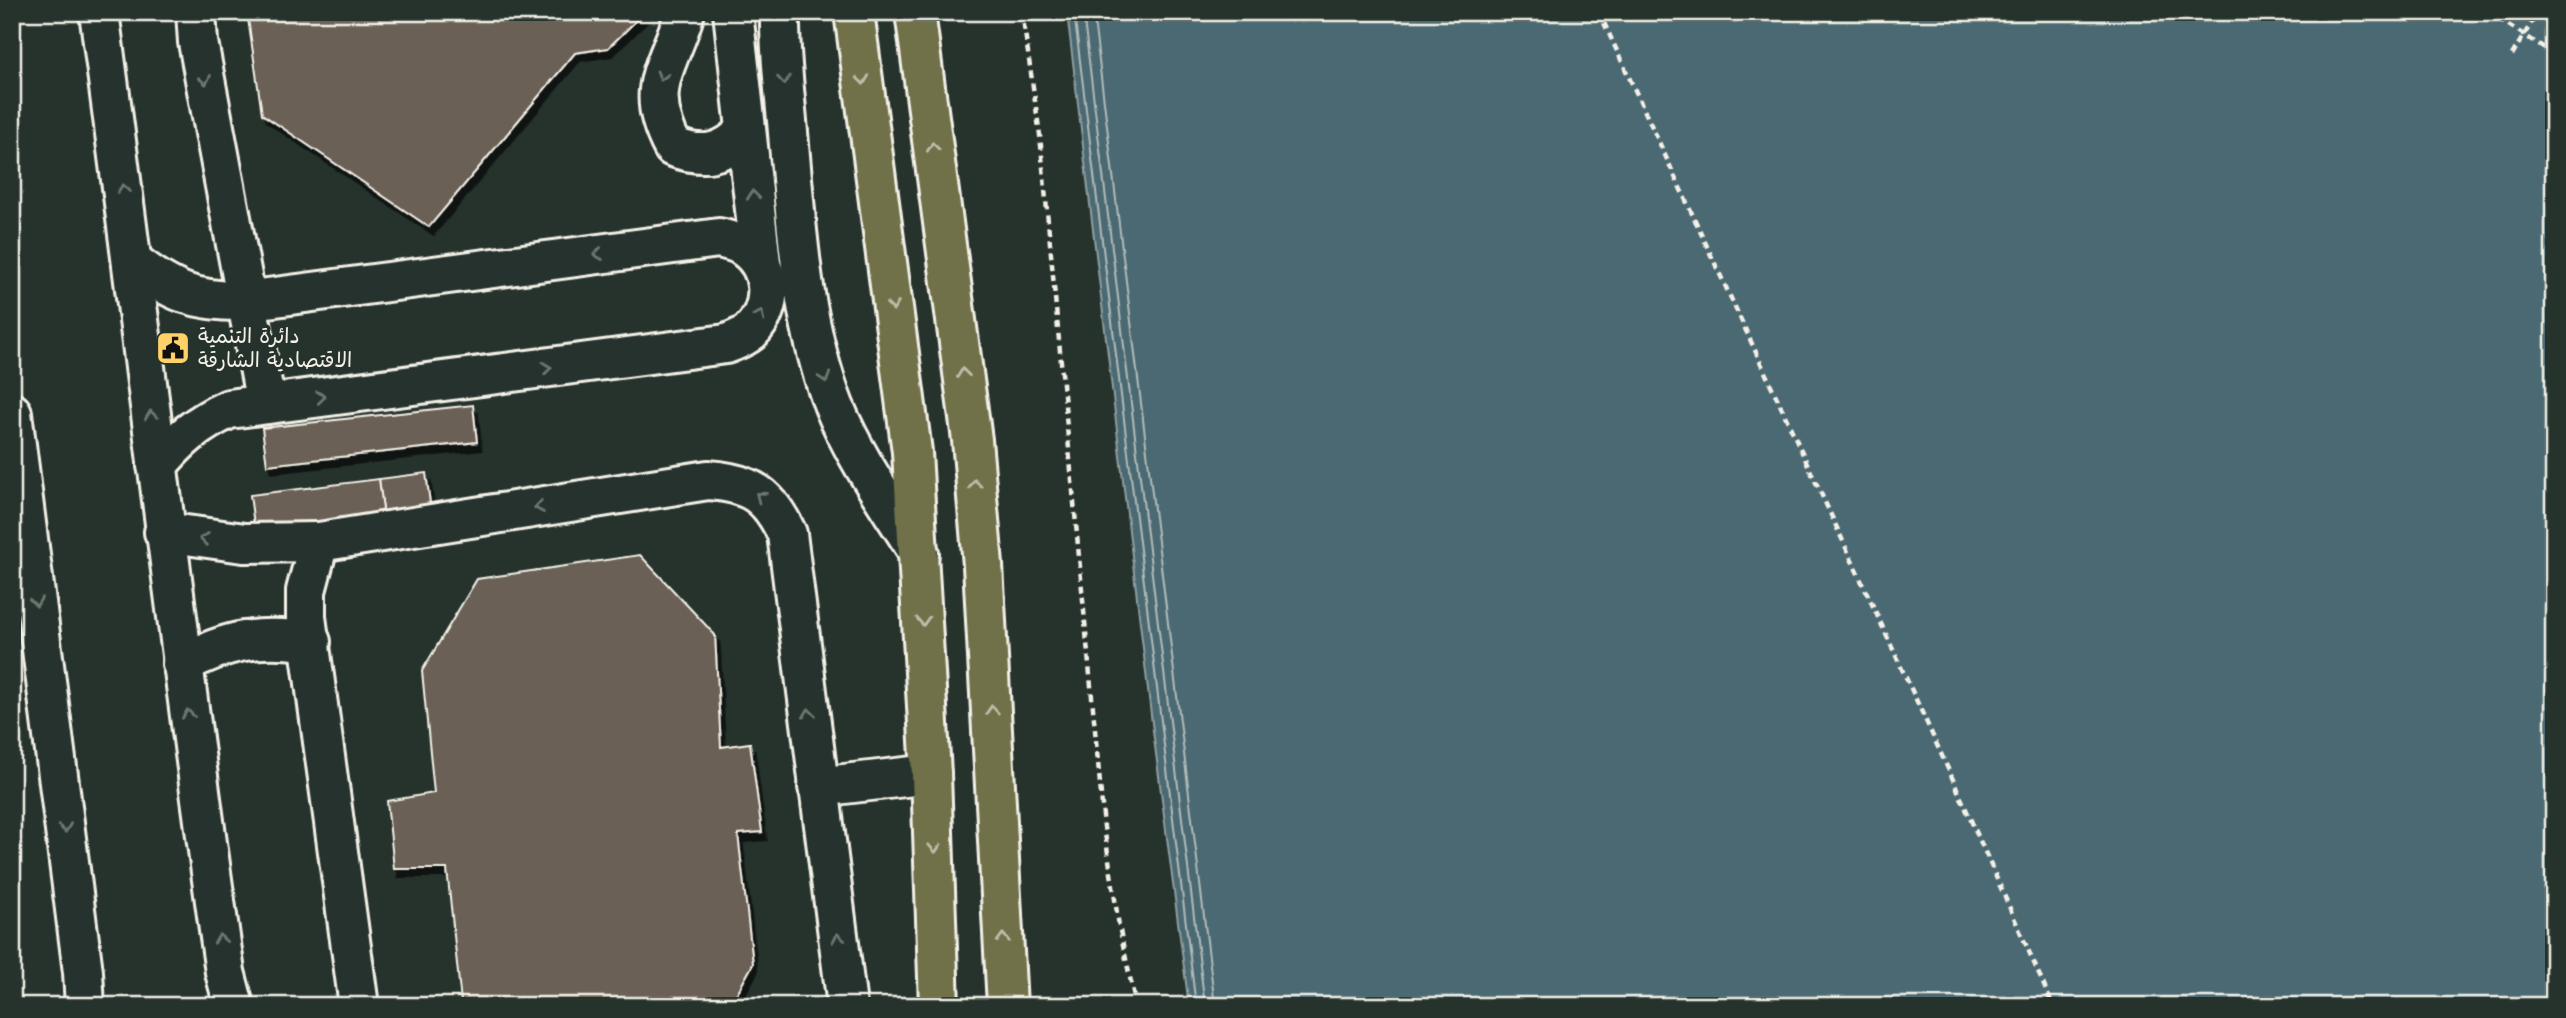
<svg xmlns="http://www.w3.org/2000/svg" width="2566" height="1018" font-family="'Comic Neue','Playpen Sans Arabic',sans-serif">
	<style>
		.water { fill: #4c6972; stroke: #8f9fa1; stroke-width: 2 }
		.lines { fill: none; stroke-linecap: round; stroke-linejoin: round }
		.shore { stroke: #b1bbb9; stroke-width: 2 }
		.building { fill: #6b6057; stroke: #f4f1e8; stroke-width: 2; filter: url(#shadow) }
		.minor-casing { stroke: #f4f1e8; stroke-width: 44 }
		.major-casing { stroke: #f4f1e8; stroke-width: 44 }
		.path { stroke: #f4f1e8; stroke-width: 4.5; stroke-dasharray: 7 5; stroke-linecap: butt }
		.minor { stroke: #26332d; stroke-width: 38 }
		.major { stroke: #6f704a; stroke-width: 38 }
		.oneway { stroke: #6e766e }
		.oneway2 { stroke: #bfbda9 }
		.labels { text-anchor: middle; stroke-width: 7; stroke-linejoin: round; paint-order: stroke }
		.poi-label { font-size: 21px; fill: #f4f1e8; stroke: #26332d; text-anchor: start }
	</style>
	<defs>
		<filter id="shadow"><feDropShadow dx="4.5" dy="8" stdDeviation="0" flood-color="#0009"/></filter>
	</defs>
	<rect width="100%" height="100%" fill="#26332d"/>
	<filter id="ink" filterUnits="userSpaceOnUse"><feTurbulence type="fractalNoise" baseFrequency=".0143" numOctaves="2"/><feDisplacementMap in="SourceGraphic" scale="14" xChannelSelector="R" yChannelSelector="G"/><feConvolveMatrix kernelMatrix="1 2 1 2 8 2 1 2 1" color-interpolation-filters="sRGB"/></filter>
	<g filter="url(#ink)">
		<path class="water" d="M 1067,12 L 2554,12 L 2554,1006 L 1189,1006 L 1152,723 Z"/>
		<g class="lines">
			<g class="shore">
				<path d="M 1074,12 L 1196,1006"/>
				<path d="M 1083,12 L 1205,1006"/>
				<path d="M 1093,12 L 1215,1006"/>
			</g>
		</g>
		<g class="building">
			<path d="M 247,12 L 645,12 L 608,48 L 575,53 L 429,227 L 262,114 Z"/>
			<path d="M 473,405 L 477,442 L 267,465 L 262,428 Z"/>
			<path d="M 426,473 L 431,511 L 384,517 L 379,479 Z"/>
			<path d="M 379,479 L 384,517 L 255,532 L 250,495 Z"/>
			<path d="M 640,555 L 715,635 L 721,747 L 750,743 L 762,832 L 738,834 L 753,964 L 730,1006 L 465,1006 L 461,1002 L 447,869 L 394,869 L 387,801 L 434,793 L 422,671 L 477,579 Z"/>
		</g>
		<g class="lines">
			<g class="minor-casing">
				<g id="minor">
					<path d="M 99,12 C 142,332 179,652 225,972 L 234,1006"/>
					<path d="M 196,12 L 198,42 L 266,404"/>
					<path d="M 685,12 C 668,69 642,88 673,147 C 703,158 723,155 745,132"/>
					<path d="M 733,12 L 761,263"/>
					<path d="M 780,12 C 779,56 786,101 789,145 C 797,231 802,324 834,406 C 855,458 889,505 919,553"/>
					<path d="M 133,262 C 171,292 196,302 245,301 L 719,238 C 727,240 737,242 744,247 C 773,267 775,307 750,332 C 744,337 734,341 726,344 L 229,409 C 198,423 178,440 157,466"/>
					<path d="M 12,413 L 83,972 L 85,1006"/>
					<path d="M 164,532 L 244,543 L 319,542"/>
					<path d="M 182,664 C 228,640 259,634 311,642"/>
					<path d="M 818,787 L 931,774"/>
					<path d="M 359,1006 L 306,617 L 306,591 L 319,542 L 708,480 C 751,483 769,495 787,534 L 847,1006"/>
				</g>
			</g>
			<g class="major-casing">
				<g id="major">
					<path d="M 854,12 L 912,452 L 931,774 L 939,1006"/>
					<path d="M 915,12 L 972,440 L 983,565 L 1007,1006"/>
				</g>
			</g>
			<g class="path">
				<path d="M 1022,12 L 1040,135 L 1104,827 L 1119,926 L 1136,1006"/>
				<path d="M 1599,12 L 1955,784 L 2053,1006"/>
				<path d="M 2488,12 L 2554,54"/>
				<path d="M 2512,55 L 2538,12"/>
			</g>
			<use href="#minor" class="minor"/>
			<use href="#major" class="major"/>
		</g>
		<defs><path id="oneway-chevron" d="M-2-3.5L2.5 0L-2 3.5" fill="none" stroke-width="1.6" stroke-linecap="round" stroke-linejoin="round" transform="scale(1.75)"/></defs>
		<g class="oneway">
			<use href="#oneway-chevron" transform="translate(662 76) rotate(105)"/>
			<use href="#oneway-chevron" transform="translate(205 80) rotate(80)"/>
			<use href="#oneway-chevron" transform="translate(784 80) rotate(85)"/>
			<use href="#oneway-chevron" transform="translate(123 189) rotate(-98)"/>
			<use href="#oneway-chevron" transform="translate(753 195) rotate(-97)"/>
			<use href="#oneway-chevron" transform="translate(598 254) rotate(172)"/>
			<use href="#oneway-chevron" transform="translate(760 315) rotate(-62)"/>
			<use href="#oneway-chevron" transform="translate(547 368) rotate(-7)"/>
			<use href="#oneway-chevron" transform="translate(825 378) rotate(72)"/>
			<use href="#oneway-chevron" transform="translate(321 397) rotate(-7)"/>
			<use href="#oneway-chevron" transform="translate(151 415) rotate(-97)"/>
			<use href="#oneway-chevron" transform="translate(760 496) rotate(-142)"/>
			<use href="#oneway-chevron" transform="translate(539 507) rotate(171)"/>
			<use href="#oneway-chevron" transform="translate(204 539) rotate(-172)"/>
			<use href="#oneway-chevron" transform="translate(36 602) rotate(83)"/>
			<use href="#oneway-chevron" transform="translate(809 713) rotate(-97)"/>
			<use href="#oneway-chevron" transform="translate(188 714) rotate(-98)"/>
			<use href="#oneway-chevron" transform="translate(65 828) rotate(83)"/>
			<use href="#oneway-chevron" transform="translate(838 938) rotate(-98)"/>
			<use href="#oneway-chevron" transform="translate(220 939) rotate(-98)"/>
		</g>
		<g class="oneway2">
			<use href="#oneway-chevron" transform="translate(863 80) rotate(83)"/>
			<use href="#oneway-chevron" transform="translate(933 147) rotate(-97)"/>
			<use href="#oneway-chevron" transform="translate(893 306) rotate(83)"/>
			<use href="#oneway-chevron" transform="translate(963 373) rotate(-97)"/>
			<use href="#oneway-chevron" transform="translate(975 484) rotate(-95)"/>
			<use href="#oneway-chevron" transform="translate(923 621) rotate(87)"/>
			<use href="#oneway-chevron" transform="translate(992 710) rotate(-93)"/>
			<use href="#oneway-chevron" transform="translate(935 848) rotate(87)"/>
			<use href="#oneway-chevron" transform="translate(1003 938) rotate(-92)"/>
		</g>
	</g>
	<defs>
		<g id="civic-square" transform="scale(1.75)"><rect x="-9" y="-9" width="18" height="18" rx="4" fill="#ffd166" stroke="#26332d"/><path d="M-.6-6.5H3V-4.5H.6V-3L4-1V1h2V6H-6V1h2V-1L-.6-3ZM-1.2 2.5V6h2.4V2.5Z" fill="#111"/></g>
	</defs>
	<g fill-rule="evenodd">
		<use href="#civic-square" x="173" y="348"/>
	</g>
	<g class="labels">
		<g class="poi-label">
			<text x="198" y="343">دائرة التنمية<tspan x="198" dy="24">الاقتصادية الشارقة</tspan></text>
		</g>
	</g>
	<rect width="2566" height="1018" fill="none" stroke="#26332d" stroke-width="42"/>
	<rect x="21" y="21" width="2524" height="976" fill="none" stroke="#f4f1e8" stroke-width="2.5" filter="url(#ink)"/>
</svg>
